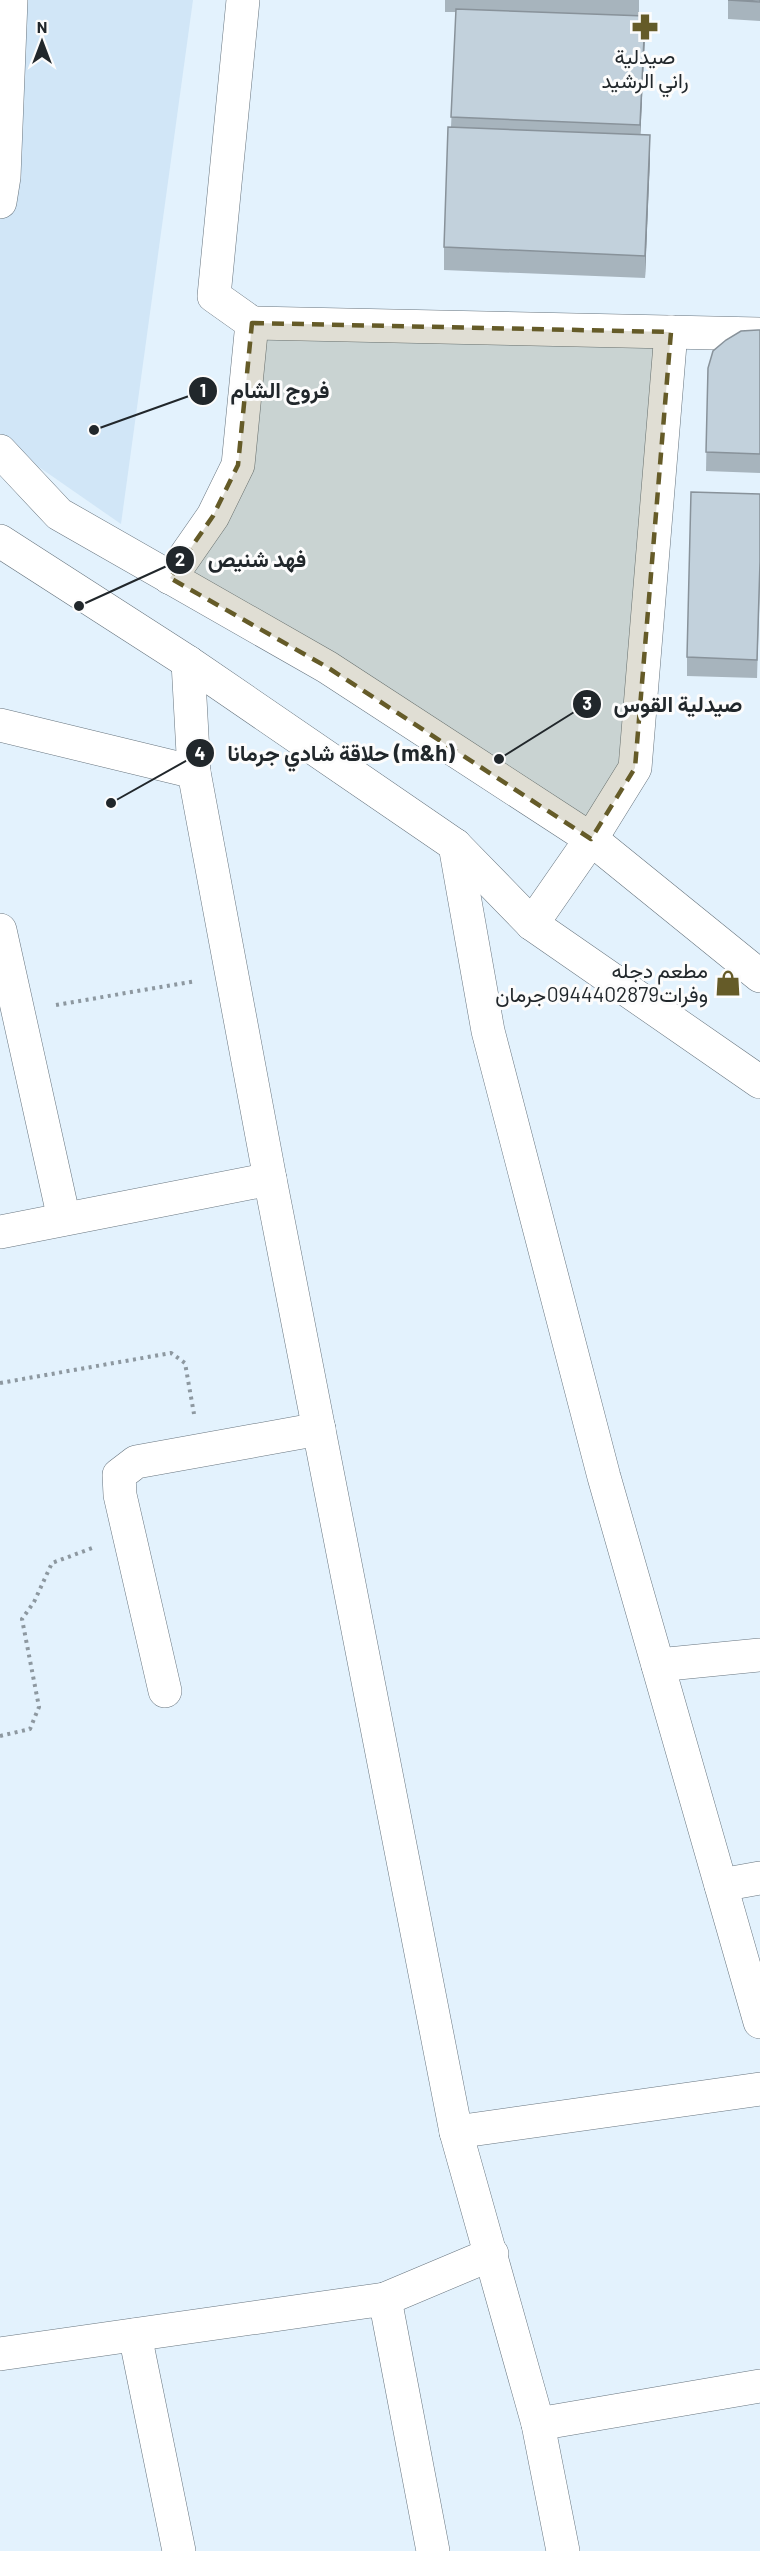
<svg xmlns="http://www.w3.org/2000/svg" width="760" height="2551" font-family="Barlow,Vazirmatn,sans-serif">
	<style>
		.built { fill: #d1e6f7 }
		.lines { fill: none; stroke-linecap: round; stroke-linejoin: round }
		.minor-casing { stroke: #68757f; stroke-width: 34 }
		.secondary-casing { stroke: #68757f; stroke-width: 34 }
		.path { stroke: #8d98a0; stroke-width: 4; stroke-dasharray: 3 4.5; stroke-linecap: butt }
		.minor { stroke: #fff; stroke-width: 33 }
		.secondary { stroke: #fff; stroke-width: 33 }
		.wall { fill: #a7b4bd }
		.shaded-wall { fill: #88929a }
		.building { fill: #c2d1dc; stroke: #88929a; stroke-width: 1.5 }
		.marked { fill: #655b28; fill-opacity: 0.2; stroke: #655b28; stroke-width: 4.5; stroke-dasharray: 12 8; stroke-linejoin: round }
		.labels { text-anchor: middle; stroke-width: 6; stroke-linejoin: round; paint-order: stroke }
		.poi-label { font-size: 21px; fill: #21272b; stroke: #fcfcfc }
		.leader { fill: none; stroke: #21272b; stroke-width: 2 }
		.callout-dot { fill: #21272b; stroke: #fcfcfc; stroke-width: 2 }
		.mark-label { font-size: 18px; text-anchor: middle; font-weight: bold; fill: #fff }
		.callout-label { font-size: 22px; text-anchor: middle; font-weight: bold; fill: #21272b; stroke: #fcfcfc; stroke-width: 6; stroke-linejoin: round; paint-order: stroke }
	</style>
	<rect width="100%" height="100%" fill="#e3f2fd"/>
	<path class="built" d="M 0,0 L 193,0 L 121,524 L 0,440 Z"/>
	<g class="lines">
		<g class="minor-casing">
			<g id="minor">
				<path d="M 0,202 L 4,177 L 11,0"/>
				<path d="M 252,323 L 760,334"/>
				<path d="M 170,578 L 213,516 L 238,465 L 252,323 L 214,296 L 243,0"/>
				<path d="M 188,662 L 194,772 L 270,1179 L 456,2132 L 538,2424 L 563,2551"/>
				<path d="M 0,725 L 194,772"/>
				<path d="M 591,839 L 635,768 L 671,332"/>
				<path d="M 455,845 L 488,1031 L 604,1477 L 760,2022"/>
				<path d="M 0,930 L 64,1219"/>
				<path d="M 0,1232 L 270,1179"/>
				<path d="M 658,1665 L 760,1655"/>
				<path d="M 165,1691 L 120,1495 L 119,1475 L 136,1462 L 319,1429"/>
				<path d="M 721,1885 L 760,1878"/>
				<path d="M 456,2132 L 760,2089"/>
				<path d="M 385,2299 L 492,2254"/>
				<path d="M 135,2335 L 179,2551"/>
				<path d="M 0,2354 L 385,2299 L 433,2551"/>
				<path d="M 538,2424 L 760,2386"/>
			</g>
		</g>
		<g class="secondary-casing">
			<g id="secondary">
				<path d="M 0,451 L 59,514 L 327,667 L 591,839 L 760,976"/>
				<path d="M 0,541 L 188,662 L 455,845 L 532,924 L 760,1082"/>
				<path d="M 532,924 L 591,839"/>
			</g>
		</g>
		<g class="path">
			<path d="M 56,1005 L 196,981"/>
			<path d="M 0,1383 L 171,1353 L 185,1363 L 194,1414"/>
			<path d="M 0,1736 L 30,1729 L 39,1707 L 22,1619 L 34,1602 L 52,1563 L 95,1547"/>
		</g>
		<use href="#minor" class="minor"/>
		<use href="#secondary" class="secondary"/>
	</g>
	<g class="wall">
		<path d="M 445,0 L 639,0 L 639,16 L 645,35 L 640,135 L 650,158 L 645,278 L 444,270 L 444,247 L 451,127 L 456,12 L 445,12 Z"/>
		<path d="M 728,0 L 760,0 L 760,21 L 728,19 Z"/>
		<path d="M 760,330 L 760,473 L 706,471 L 708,368 Z"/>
		<path d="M 760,494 L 760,581 L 757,678 L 687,676 L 687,657 Z"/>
	</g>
	<g class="shaded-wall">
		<path d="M 645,16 L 645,35 L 640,143 L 640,125 Z"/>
		<path d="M 650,135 L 650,158 L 645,278 L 645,256 Z"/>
	</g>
	<g class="building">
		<path d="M 728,0 L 760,0 L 760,2 Z"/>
		<path d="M 456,9 L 645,16 L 640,125 L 451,117 Z"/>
		<path d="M 448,127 L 650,135 L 645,256 L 444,247 Z"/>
		<path d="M 758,330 L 760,330 L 760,454 L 706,452 L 708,368 L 713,351 L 726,340 L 741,331 Z"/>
		<path d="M 691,492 L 760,494 L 760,562 L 757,660 L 687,657 Z"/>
	</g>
	<path class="marked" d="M 252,323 L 671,332 L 635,768 L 591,839 L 327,667 L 170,578 L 213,516 L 238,465 Z"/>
	<defs>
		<g id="pharmacy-bare" transform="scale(2.07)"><path d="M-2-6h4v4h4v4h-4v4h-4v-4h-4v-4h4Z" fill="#655b28" stroke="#fcfcfc" stroke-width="2.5" paint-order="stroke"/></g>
		<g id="shop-bare" transform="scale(2.07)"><path d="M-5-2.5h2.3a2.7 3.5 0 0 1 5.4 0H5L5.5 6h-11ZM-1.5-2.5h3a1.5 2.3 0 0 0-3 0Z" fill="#655b28" stroke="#fcfcfc" stroke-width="2.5" paint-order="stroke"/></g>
	</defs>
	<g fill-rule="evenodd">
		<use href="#pharmacy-bare" x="645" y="27"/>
		<use href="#shop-bare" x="728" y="983"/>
	</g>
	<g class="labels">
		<g class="poi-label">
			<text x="645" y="64">صيدلية<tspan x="645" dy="24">راني الرشيد</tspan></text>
			<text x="708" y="978" text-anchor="end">مطعم دجله<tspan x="708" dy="24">وفرات0944402879جرمان</tspan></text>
		</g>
	</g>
	<path class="leader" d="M94 430L203 391M79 606L180 560M499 759L587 704M111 803L200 753"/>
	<g class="callout-dot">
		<circle cx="94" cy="430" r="6"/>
		<circle cx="79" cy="606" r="6"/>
		<circle cx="499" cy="759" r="6"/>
		<circle cx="111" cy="803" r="6"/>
		<circle cx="203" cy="391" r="15"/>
		<circle cx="180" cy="560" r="15"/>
		<circle cx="587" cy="704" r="15"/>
		<circle cx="200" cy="753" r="15"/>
	</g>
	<g class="mark-label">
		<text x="203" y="397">1</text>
		<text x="180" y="566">2</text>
		<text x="587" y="710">3</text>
		<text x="200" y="760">4</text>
	</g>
	<g class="callout-label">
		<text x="280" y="398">فروج الشام</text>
		<text x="257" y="567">فهد شنيص</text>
		<text x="678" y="712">صيدلية القوس</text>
		<text x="341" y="761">حلاقة شادي جرمانا (m&amp;h)</text>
	</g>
	<g transform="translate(42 42)" stroke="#fcfcfc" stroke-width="4.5" paint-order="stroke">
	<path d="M0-4.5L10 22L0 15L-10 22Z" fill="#21272b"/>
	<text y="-9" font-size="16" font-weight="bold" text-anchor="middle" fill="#21272b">N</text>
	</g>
</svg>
